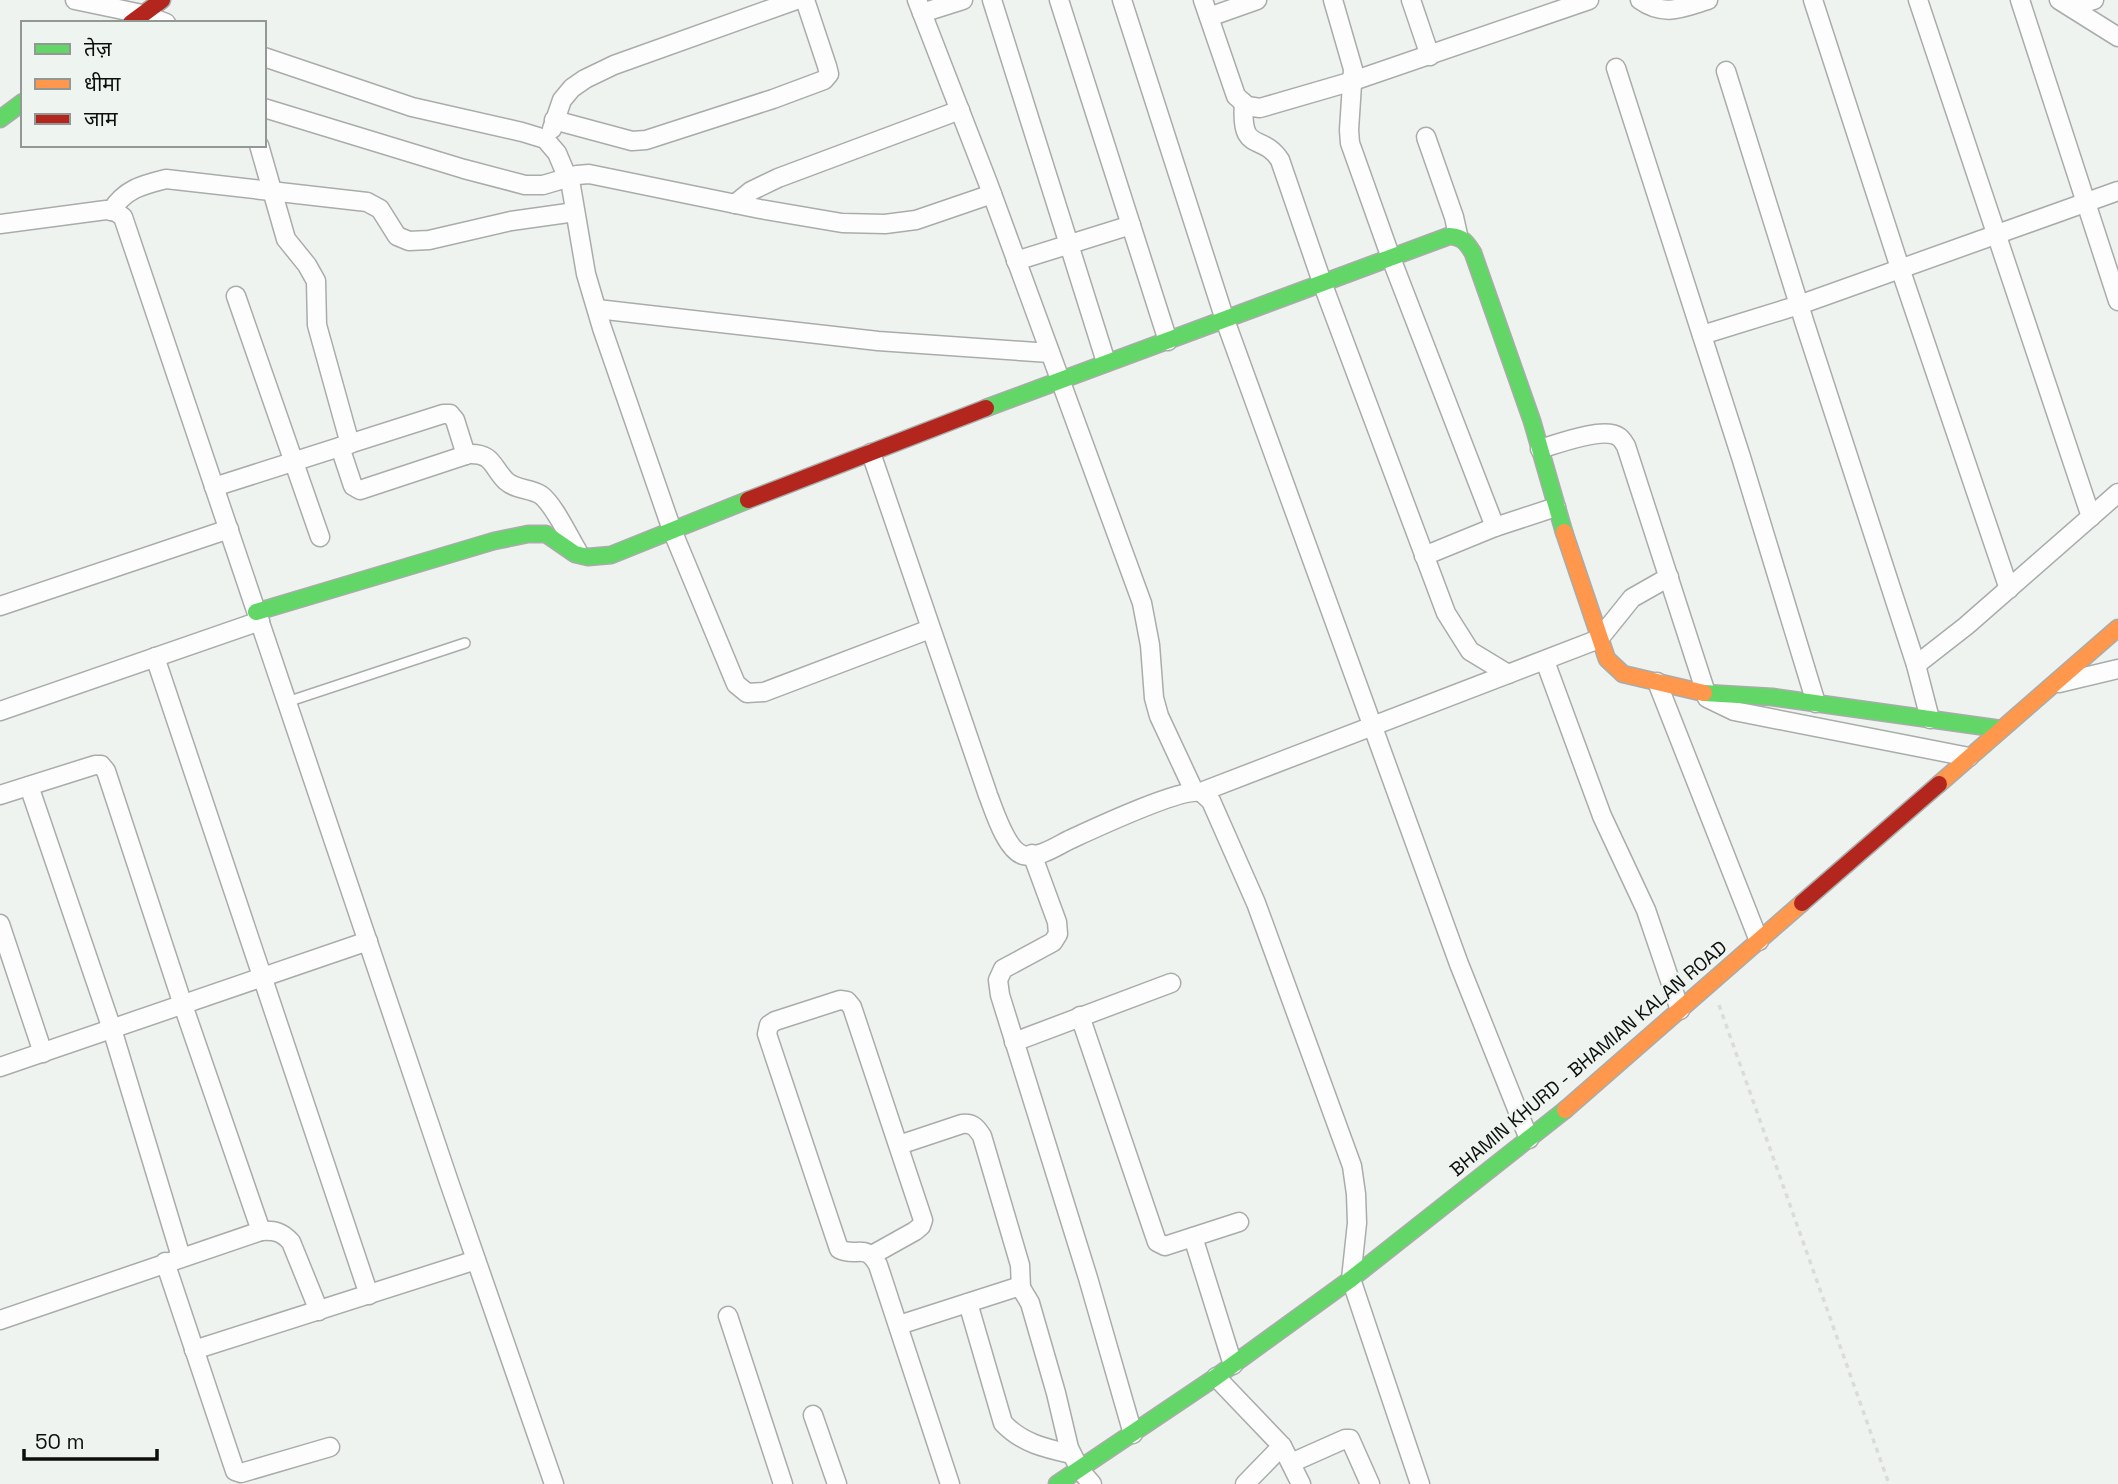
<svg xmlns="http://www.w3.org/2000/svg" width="2118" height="1484" font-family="'Space Grotesk','Noto Sans Devanagari',sans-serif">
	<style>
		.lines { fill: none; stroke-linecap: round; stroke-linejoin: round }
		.lane-casing { stroke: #a9acaa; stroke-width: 12 }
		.street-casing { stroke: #a9acaa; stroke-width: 21 }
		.fast-casing { stroke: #a9acaa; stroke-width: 19 }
		.slow-casing { stroke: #a9acaa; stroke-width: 19 }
		.jam-casing { stroke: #a9acaa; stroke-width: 19 }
		.path { stroke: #dbdbdb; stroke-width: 3.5; stroke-dasharray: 5 5; stroke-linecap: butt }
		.lane { stroke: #fdfdfd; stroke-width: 9 }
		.street { stroke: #fdfdfd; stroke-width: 18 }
		.fast { stroke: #63d668; stroke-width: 16 }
		.slow { stroke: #ff974d; stroke-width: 16 }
		.jam { stroke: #b3261e; stroke-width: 16 }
		.labels { text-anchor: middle; stroke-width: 5; stroke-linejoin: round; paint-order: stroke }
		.street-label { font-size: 19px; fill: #0d0f0d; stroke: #eef4ef }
	</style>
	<rect width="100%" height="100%" fill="#eff3f0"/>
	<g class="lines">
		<g class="lane-casing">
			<path id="lane" d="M 287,702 L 465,643"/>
		</g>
		<g class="street-casing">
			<g id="street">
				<path d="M 75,0 L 142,14 L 166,23"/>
				<path d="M 917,0 L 988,183 L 1142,603 L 1150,645 L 1154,698 L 1159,716 L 1194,791"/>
				<path d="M 992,0 L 1106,362"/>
				<path d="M 1059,0 L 1168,341"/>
				<path d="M 1122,0 L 1225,320 L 1459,964 L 1529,1139"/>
				<path d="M 1203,0 L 1236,96 L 1247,106 L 1260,108 L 1353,81 L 1589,0"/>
				<path d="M 1333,0 L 1353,69 L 1349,130 L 1350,143 L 1391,258 L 1495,527"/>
				<path d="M 1411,0 L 1430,56"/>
				<path d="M 1640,0 C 1664,17 1682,8 1708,0"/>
				<path d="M 1813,0 L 1900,268 L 2009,589"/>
				<path d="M 1918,0 L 2091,517"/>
				<path d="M 2020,0 L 2118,301"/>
				<path d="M 2059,0 L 2118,37"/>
				<path d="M 2084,3 L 2094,0"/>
				<path d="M 922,13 L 963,0"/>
				<path d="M 1209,17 L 1257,0"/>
				<path d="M 264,57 L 412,107 L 522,132 L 545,139 L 557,153 L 571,186 L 586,274 L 602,328 L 672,530 L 736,684 L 747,693 L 764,692 L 930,629"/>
				<path d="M 1616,68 L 1741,457 L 1816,703"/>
				<path d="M 1726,71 L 1805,324 L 1916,665 L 1930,719"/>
				<path d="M 1244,103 C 1240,155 1262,132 1280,160 L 1323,285 L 1446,613 L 1470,651 L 1508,674"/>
				<path d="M 264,108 L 464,169 L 525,185 L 543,185 L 577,175 L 589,174 L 760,209 L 842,223 L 885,224 L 916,220 L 992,194"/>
				<path d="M 554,120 L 632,141 L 646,140 L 773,99 L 824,80 L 829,74 L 827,66 L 805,0"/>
				<path d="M 552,129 L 562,100 L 572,88 L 585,79 L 614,65 L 796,0"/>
				<path d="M 1426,137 L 1454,217 L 1458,235"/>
				<path d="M 259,145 L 286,239 L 307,265 L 316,281 L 317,325 L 350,444"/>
				<path d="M 735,204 L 751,191 L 778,178 L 960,110"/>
				<path d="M 111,211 C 125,189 142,185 166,179 L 367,202 L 380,209 L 397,236 L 409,241 L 429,240 L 511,221 L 575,212"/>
				<path d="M 0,224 L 106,210 L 116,212 L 123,217 L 449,1182 L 554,1484"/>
				<path d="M 1016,261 L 1131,225"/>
				<path d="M 236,296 L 320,537"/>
				<path d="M 597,309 L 878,341 L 1050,353"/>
				<path d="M 1702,335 L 1799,305 L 2118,191"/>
				<path d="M 340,447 L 353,486 L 360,490 L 469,454 C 493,453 492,467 506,481 C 516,490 530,488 541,495 C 554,505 568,535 577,550"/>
				<path d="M 1540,449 C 1557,444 1604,426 1619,437 C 1622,439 1624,443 1626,446 L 1706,693"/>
				<path d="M 871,453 L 988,795 C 994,810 1006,850 1023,855 C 1038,859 1057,846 1069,840 C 1093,829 1180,788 1201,792 L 1211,801 L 1256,903 L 1352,1166 L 1356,1194 L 1357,1223 L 1351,1279 L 1420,1484"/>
				<path d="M 214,487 L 443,414 L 450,414 L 455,420 L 466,455"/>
				<path d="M 1424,556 L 1495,527 L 1556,507"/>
				<path d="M 0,606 L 229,529"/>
				<path d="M 155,657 L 369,1295"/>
				<path d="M 1545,661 L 1602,816 L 1646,910 L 1680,1010"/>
				<path d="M 1916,665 L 1966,626 L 2118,493"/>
				<path d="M 1657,682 L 1759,941"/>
				<path d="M 2059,683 L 2118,669"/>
				<path d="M 1707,698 L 1734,711 L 1969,757"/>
				<path d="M 0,711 L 260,621"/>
				<path d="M 29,786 L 112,1029 L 181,1257"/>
				<path d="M 1201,792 L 1599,639 L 1632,598 L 1669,577"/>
				<path d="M 0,795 L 95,765 L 101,765 L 106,771 L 183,1005 L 261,1231"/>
				<path d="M 1032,854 L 1057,922 L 1058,934 L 1053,942 L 1003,969 L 998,980 L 1000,995 L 1088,1278 L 1133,1434"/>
				<path d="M 0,924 L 43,1053"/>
				<path d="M 1080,1016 L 1157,1242 L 1165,1246 L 1239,1222"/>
				<path d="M 1014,1042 L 1171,983"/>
				<path d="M 0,1067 L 368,941"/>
				<path d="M 899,1145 L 962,1124 C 973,1123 976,1127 982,1136 L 1020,1265 L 1021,1288"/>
				<path d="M 1193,1237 L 1233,1365"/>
				<path d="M 872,1255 L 915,1231 L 921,1226 L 923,1220 L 852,1007 L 847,1001 L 840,1000 L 775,1021 L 769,1025 L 767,1034 L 839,1249 C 857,1258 865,1242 878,1265 L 950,1484"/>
				<path d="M 165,1262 L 235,1471 L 241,1473 L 330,1447"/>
				<path d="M 968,1303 L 1003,1423 C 1022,1443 1044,1448 1071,1454"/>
				<path d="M 728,1316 L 783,1484"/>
				<path d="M 0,1320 L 261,1231 C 275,1230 282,1232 291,1242 L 319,1311"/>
				<path d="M 899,1325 L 1014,1288 L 1021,1288 L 1030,1303 L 1056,1393 L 1069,1448 L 1080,1470 L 1092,1484"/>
				<path d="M 194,1350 L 476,1260"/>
				<path d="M 1216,1377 L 1282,1446 L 1301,1484"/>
				<path d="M 813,1415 L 837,1484"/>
				<path d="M 1291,1463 L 1345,1439 L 1350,1439 L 1370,1484"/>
				<path d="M 1245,1484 L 1282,1446"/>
			</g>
		</g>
		<g class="fast-casing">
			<g id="fast">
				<path d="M 0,119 L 23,102"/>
				<path d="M 986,408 L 1449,236 C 1462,236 1467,243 1473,253 L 1532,421 L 1564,532"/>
				<path d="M 256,612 L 494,541 L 528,534 L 546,534 L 575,554 L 588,557 L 611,555 L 748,500"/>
				<path d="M 1704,693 L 1772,697 L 2001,729"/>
				<path d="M 1057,1484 L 1216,1377 L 1351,1279 L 1565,1110"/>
			</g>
		</g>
		<g class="slow-casing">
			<g id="slow">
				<path d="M 1564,532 L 1607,659 L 1623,674 L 1704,693"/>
				<path d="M 1939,784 L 2118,628"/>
				<path d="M 1565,1110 L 1802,903"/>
			</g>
		</g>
		<g class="jam-casing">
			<g id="jam">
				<path d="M 131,23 L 162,0"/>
				<path d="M 748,500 L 986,408"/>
				<path d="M 1802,903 L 1939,784"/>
			</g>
		</g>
		<path class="path" d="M 1719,1005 L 1889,1484"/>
		<use href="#lane" class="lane"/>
		<use href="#street" class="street"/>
		<use href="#fast" class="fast"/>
		<use href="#slow" class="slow"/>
		<use href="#jam" class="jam"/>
	</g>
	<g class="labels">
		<g class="street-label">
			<text transform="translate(1588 1058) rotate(-40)" y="7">BHAMIN KHURD - BHAMIAN KALAN ROAD</text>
		</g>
	</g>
	<rect x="21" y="21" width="245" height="126" fill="#eef4ef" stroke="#949895" stroke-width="2"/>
	<rect x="35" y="44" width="35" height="10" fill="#63d668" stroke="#949895" stroke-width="2"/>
	<text x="84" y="56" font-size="21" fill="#0d0f0d">तेज़</text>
	<rect x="35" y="79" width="35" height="10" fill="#ff974d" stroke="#949895" stroke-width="2"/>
	<text x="84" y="91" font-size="21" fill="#0d0f0d">धीमा</text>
	<rect x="35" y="114" width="35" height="10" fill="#b3261e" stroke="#949895" stroke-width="2"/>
	<text x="84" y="126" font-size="21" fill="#0d0f0d">जाम</text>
	<path d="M24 1449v10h133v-10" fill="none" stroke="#0d0f0d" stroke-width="3.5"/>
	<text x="35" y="1449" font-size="21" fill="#0d0f0d" stroke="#eef4ef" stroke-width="5" paint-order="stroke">50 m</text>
</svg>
